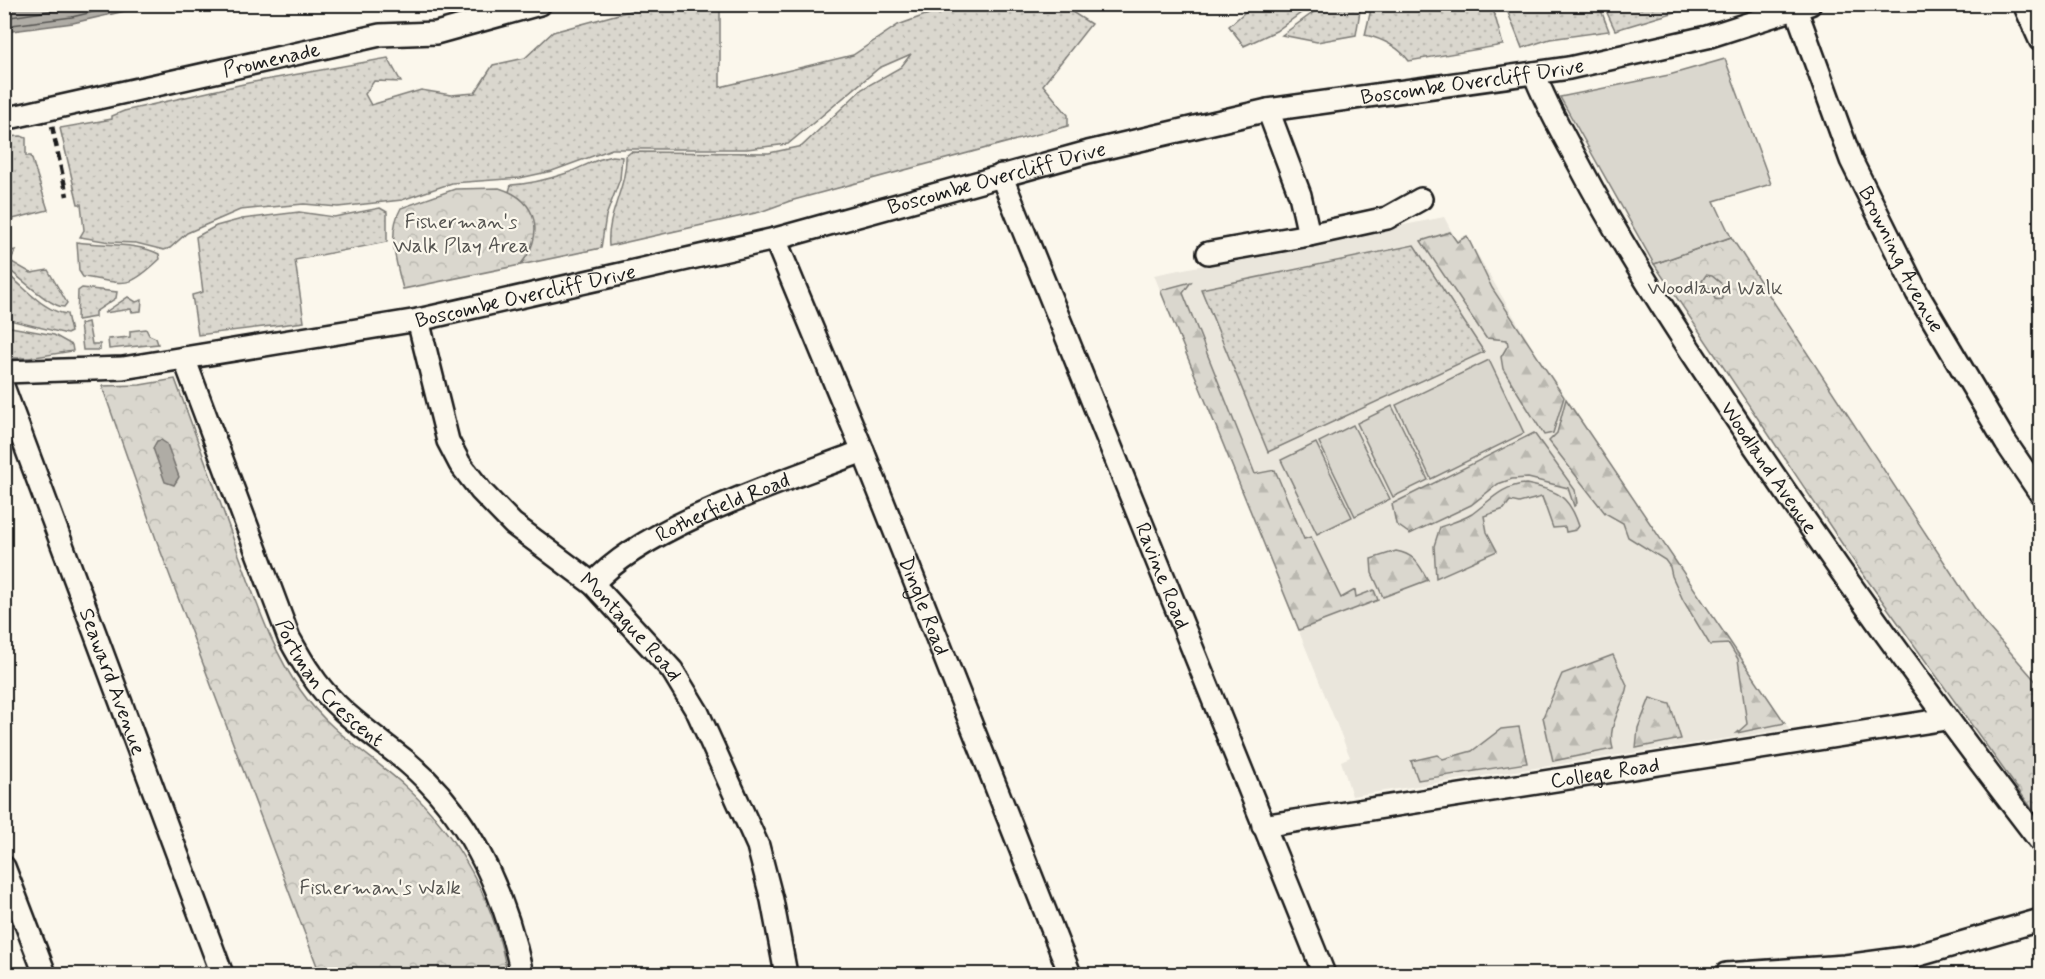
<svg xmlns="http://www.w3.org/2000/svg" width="2045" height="979" font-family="Mynerve,sans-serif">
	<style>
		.built { fill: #eae6dc }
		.grass { fill: url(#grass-dots); stroke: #7b7a75; stroke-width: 1.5 }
		.forest { fill: url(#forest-firs); stroke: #7b7a75; stroke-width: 1.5 }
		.park { fill: url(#park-crowns); stroke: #7b7a75; stroke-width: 1.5 }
		.garden { fill: #dad7ce; stroke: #7b7a75; stroke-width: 1.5 }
		.water { fill: #afaca5; stroke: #74726e; stroke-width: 1.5 }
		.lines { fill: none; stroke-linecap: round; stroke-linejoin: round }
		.shore { stroke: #575653; stroke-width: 1.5 }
		.minor-casing { stroke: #1c1c1c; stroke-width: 26 }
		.minor { stroke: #fbf7ec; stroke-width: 21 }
		.rail { stroke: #1c1c1c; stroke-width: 4.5; stroke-dasharray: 9 4.5; stroke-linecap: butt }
		.labels { text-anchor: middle; stroke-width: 4.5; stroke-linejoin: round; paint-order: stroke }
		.street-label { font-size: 21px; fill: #1c1c1c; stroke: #fbf7ec }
		.park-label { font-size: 21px; fill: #555451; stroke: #fbf7ec }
	</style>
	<defs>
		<pattern id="grass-dots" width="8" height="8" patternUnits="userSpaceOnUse" patternTransform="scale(1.5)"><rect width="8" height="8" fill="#dad7ce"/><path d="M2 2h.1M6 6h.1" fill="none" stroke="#bab8b0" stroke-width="1.8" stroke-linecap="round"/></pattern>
		<pattern id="forest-firs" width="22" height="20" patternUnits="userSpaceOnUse" patternTransform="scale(1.5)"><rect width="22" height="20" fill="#dad7ce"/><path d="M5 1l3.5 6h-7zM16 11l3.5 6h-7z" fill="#bab8b0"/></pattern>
		<pattern id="park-crowns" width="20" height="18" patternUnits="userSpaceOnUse" patternTransform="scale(1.5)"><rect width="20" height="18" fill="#dad7ce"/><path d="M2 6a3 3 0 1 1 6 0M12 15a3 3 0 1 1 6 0" fill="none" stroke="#bab8b0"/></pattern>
	</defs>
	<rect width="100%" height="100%" fill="#fbf7ec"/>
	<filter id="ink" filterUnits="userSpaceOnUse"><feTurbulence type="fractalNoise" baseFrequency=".0167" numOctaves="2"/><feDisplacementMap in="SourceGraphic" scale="12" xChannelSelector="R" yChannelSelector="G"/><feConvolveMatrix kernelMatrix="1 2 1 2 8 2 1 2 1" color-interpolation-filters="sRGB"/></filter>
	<g filter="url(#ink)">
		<path class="built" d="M 1444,217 L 1456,240 L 1466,235 L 1530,344 L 1789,729 L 1352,796 L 1341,761 L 1350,757 L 1154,275 Z"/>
		<g class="grass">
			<path d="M 655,4 L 720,5 L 720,87 L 853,55 L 898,25 L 953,5 L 1067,5 L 1072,12 L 1091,24 L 1043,85 L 1068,115 L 1068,126 L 790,201 L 760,212 L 609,246 C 606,215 627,188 626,156 L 631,152 L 769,153 L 802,146 L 862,89 L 901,67 L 911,54 L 879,68 L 788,144 L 747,149 L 612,149 L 552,171 L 520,178 L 452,183 L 402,200 L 338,207 L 304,204 L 240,210 L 187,233 L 170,248 L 164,250 L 136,243 L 110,242 L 80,237 L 84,230 L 81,204 L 78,204 L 60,128 L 112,119 L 112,116 L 124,111 L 248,83 L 388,58 L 401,82 L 374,81 L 365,94 L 371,105 L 421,90 L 451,95 L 475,93 L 493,65 L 525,58 L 553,32 Z"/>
			<path d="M 1325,4 L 1361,5 L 1356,35 L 1317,42 L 1282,35 Z"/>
			<path d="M 1603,4 L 1699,4 L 1699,5 L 1615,30 Z"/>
			<path d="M 1253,5 L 1253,4 L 1312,5 L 1276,31 L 1244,46 L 1229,26 Z"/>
			<path d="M 1372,5 L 1492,5 L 1503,45 L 1409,61 C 1398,46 1383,39 1365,35 Z"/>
			<path d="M 1505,5 L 1599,5 L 1609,31 L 1550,39 L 1522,48 Z"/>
			<path d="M 21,136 L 26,138 L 26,156 L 31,156 L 48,210 L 5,221 L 5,137 Z"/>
			<path d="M 612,156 L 622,157 L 620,179 L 606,216 L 601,248 L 520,265 L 531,250 L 503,212 L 511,185 C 531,184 549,179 567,173 C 583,167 595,159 612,156 Z"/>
			<path d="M 380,208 L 387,212 L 387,242 L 295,260 L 304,322 L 198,335 L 192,295 L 203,292 L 196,237 L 216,226 L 242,219 L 299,212 L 334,217 Z"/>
			<path d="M 77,242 C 104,246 136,242 159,254 L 160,259 C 126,291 127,283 83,277 L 79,271 Z"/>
			<path d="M 1414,245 L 1484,352 L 1268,452 L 1201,289 Z"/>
			<path d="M 16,250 L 10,261 L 31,273 L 48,270 L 67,303 L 64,307 C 50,307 19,276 5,267 L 5,252 Z"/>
			<path d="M 5,273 C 24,285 43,312 67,314 L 71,332 L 67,334 L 5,319 Z"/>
			<path d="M 82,288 L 117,292 L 116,298 L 95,312 L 95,317 L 77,320 L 78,291 Z"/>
			<path d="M 128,297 L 136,302 L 142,300 L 141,311 L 132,312 L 131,309 L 104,313 Z"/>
			<path d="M 88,322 L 92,344 L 100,344 L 100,350 L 83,350 L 80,324 Z"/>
			<path d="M 5,326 L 54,335 L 72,345 L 73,351 L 29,358 L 5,358 Z"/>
			<path d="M 146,329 L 149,335 L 156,338 L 158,344 L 109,349 L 108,339 L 130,337 L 130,331 Z"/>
		</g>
		<g class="forest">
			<path d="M 1450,232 L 1457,242 L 1467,236 L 1492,288 L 1564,397 L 1553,433 L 1544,435 L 1503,369 L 1501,357 L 1508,345 L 1507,340 L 1486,338 L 1421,241 Z"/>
			<path d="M 1191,282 L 1183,293 L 1255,474 L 1275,470 L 1304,539 L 1311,537 L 1341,598 L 1355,590 L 1356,597 L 1374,590 L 1378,600 L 1299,630 L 1161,292 L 1161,290 Z"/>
			<path d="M 1566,399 L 1785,723 L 1737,733 L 1747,724 L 1738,659 L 1729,644 L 1710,645 L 1683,600 L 1672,576 L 1670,567 L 1665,560 L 1628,537 L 1623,523 L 1605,513 L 1549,441 L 1557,433 Z"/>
			<path d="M 1534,433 L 1575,490 L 1577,503 L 1574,506 L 1568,488 L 1528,478 L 1512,479 L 1498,484 L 1471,505 L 1410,534 L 1396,524 L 1392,504 Z"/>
			<path d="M 1526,484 C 1556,490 1569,495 1579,526 L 1576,530 L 1566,532 L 1565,527 L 1553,528 L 1542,497 L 1519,503 L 1510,501 L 1504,509 L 1484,516 L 1487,532 L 1497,551 L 1436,578 L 1434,546 L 1440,527 C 1451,523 1462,520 1472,514 C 1490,501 1502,485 1526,484 Z"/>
			<path d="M 1396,551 C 1415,554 1419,565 1428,580 L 1383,597 L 1372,573 L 1371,559 Z"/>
			<path d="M 1613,655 L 1627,685 C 1624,707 1606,725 1613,749 L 1553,761 L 1543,717 L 1562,674 Z"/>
			<path d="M 1650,698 L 1670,704 L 1681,739 L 1636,748 L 1638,728 Z"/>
			<path d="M 1519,727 L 1527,763 L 1418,780 L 1411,761 L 1437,755 L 1443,759 L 1472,751 L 1501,729 Z"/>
		</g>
		<g class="park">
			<path d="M 499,188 C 539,200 545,236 520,265 L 403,289 C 396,263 387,233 401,208 L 455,189 Z"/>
			<path d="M 1731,237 L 1983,621 L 2040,686 L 2040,820 L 1853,560 L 1654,264 Z"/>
			<path d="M 175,379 C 197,438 218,496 239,555 C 256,601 272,651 301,691 C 328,730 370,755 405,786 C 458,835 496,903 507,974 L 320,974 L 156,539 L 102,386 L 140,385 Z"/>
		</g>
		<g class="garden">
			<path d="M 1725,59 L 1771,184 L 1714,201 L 1731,237 L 1654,264 L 1560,97 L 1669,75 Z"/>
			<path d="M 1706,275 L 1712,276 L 1723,285 L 1724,293 L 1721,300 L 1715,299 L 1712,291 L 1702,281 Z"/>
			<path d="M 1489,360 L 1524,433 L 1431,479 L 1396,405 Z"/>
			<path d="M 1392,406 L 1428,480 L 1393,497 L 1357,423 Z"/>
			<path d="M 1353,425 L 1390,499 L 1355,516 L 1319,442 Z"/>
			<path d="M 1316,443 L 1352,517 L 1317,534 L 1281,460 Z"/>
		</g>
		<g class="water">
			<path d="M 4,5 L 5,4 L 151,5 L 73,23 L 5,32 Z"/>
			<path d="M 161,440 L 167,444 L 179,477 L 174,485 L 165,482 L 153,448 L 157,441 Z"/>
		</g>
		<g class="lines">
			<g class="shore">
				<path d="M 4,18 L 94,4"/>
				<path d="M 4,26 L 72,17 L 126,4"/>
			</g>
			<g class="minor-casing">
				<g id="minor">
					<path d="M 2024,4 L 2040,40"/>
					<path id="s1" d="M 1796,9 L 1851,160 L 1917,293 L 2006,443 L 2040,493"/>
					<path id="s2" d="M 1534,73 C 1546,105 1563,134 1579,164 C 1617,237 1660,305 1706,374 C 1812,534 1923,689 2040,841"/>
					<path id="s3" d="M 4,119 L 380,35 L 436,33 L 540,4"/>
					<path id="s4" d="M 1001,175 L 1324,974"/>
					<path d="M 1309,235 L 1387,218 L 1421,199"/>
					<path id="s5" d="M 775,239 L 863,451 L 1070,974"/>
					<path d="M 1208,253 L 1309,235 L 1300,195 L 1268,110"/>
					<path id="s6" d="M 418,320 L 448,441 L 460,464 L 481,491 L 513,524 L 593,584 L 672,670 L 698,713 L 758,846 L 772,900 L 786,974"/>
					<path id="s7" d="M 184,358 L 289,638 C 296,650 302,662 310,673 C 334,710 374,735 407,762 C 472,817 505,894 522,974"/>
					<path id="s8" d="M 4,372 L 123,368 L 418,320 L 775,239 L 1088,152 L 1268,110 L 1569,68 L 1707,37 L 1810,4"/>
					<path id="s9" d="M 4,389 L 222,974"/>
					<path id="s10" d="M 593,584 C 644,525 788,480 863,451"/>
					<path id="s11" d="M 1263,826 L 1946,719"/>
					<path d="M 4,867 L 45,974"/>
					<path d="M 1726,974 L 1845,966 L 1912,957 L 2040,920"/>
				</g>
			</g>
			<use href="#minor" class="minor"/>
			<path class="rail" d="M 52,126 L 67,196"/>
		</g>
	</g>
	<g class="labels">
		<g class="street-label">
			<text dy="7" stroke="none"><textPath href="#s3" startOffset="274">Promenade</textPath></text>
			<text dy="7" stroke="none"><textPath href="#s8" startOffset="1500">Boscombe Overcliff Drive</textPath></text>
			<text dy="7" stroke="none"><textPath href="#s8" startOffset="1014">Boscombe Overcliff Drive</textPath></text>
			<text dy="7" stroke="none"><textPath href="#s1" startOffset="272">Browning Avenue</textPath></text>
			<text dy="7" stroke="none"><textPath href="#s8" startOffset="528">Boscombe Overcliff Drive</textPath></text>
			<text dy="7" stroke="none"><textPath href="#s2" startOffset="460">Woodland Avenue</textPath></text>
			<text dy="7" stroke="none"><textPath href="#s10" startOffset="152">Rotherfield Road</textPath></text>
			<text dy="7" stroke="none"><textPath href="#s4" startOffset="432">Ravine Road</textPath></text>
			<text dy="7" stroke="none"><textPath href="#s5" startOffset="396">Dingle Road</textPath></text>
			<text dy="7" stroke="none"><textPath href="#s6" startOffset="388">Montague Road</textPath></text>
			<text dy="7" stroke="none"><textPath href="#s7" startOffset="360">Portman Crescent</textPath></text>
			<text dy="7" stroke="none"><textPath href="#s9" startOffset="312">Seaward Avenue</textPath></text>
			<text dy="7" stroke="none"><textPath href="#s11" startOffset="346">College Road</textPath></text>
		</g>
		<g class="park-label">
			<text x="461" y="228">Fisherman's<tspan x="461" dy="24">Walk Play Area</tspan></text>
			<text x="1715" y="294">Woodland Walk</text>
			<text x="380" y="894">Fisherman's Walk</text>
		</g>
	</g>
	<rect width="2045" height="979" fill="none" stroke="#fbf7ec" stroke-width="24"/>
	<rect x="12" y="12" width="2021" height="955" fill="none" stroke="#1c1c1c" stroke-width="2" filter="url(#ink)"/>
</svg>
